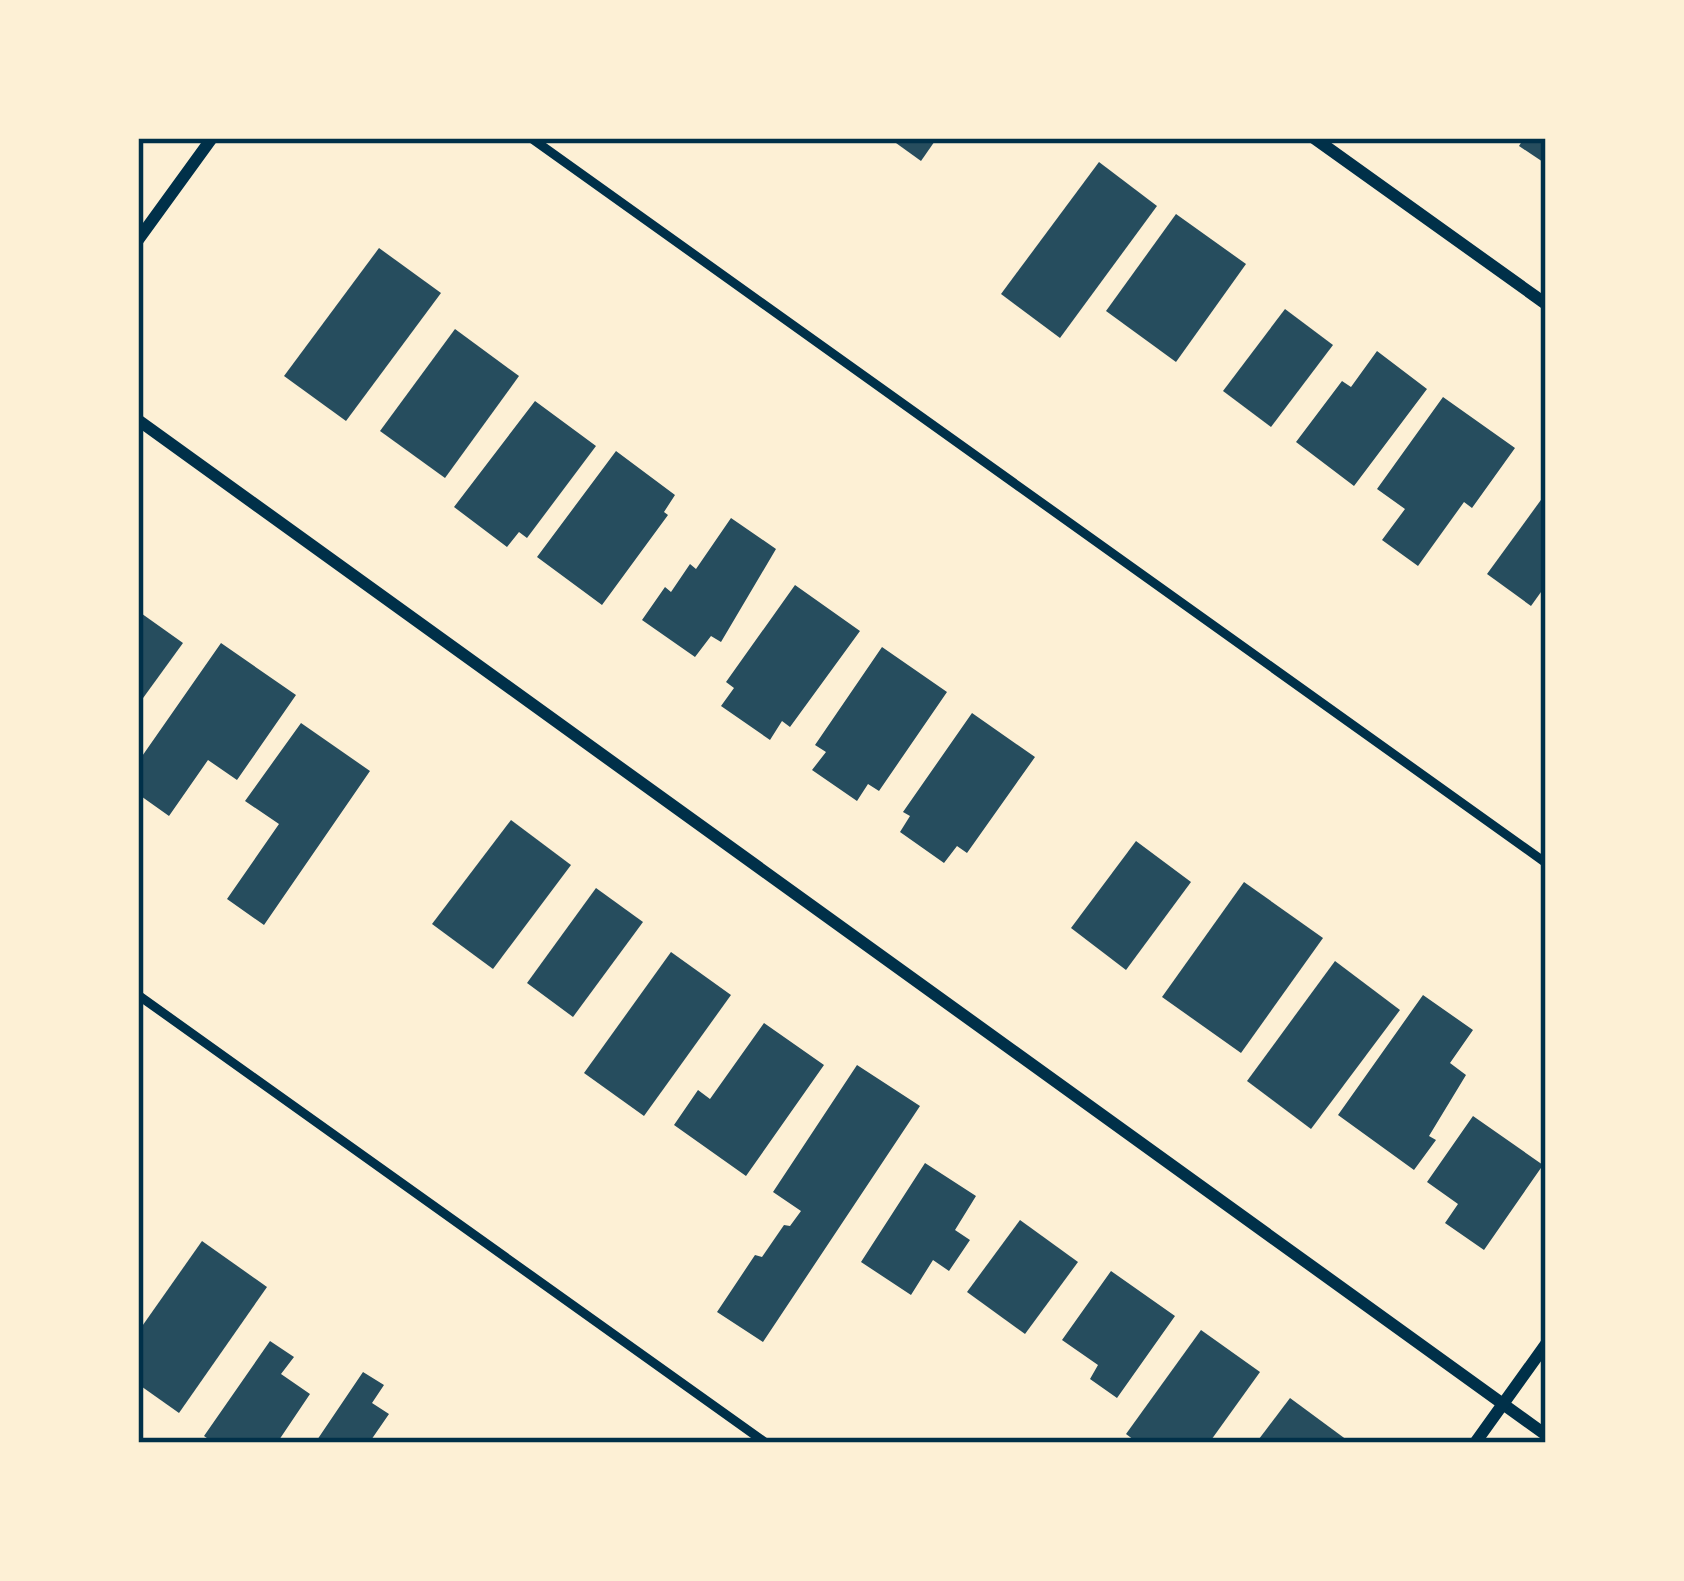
<svg xmlns="http://www.w3.org/2000/svg" width="1684" height="1581" font-family="'Sofia Sans Condensed',sans-serif">
	<style>
		.building { fill: #264d5e }
		.lines { fill: none; stroke-linecap: round; stroke-linejoin: round }
		.service { stroke: #003049; stroke-width: 9 }
		.minor { stroke: #003049; stroke-width: 12 }
		.neatline { fill: none; stroke: #003049; stroke-width: 4.5 }
	</style>
	<rect width="100%" height="100%" fill="#fdf0d5"/>
	<g class="building">
		<path d="M 889,138 L 937,138 L 921,161 Z"/>
		<path d="M 1524,138 L 1546,138 L 1546,164 L 1519,146 Z"/>
		<path d="M 1099,162 L 1157,206 L 1060,338 L 1001,294 Z"/>
		<path d="M 1176,214 L 1246,264 L 1176,362 L 1106,311 Z"/>
		<path d="M 379,248 L 441,293 L 346,421 L 284,376 Z"/>
		<path d="M 1285,309 L 1333,345 L 1271,427 L 1223,391 Z"/>
		<path d="M 455,329 L 519,376 L 445,478 L 380,431 Z"/>
		<path d="M 1377,351 L 1427,389 L 1354,486 L 1296,442 L 1342,381 L 1351,387 Z"/>
		<path d="M 1443,397 L 1515,448 L 1472,508 L 1464,502 L 1418,566 L 1382,540 L 1405,509 L 1377,489 Z"/>
		<path d="M 535,401 L 596,446 L 527,538 L 519,532 L 507,547 L 454,507 Z"/>
		<path d="M 616,451 L 675,495 L 664,512 L 668,515 L 602,605 L 537,557 Z"/>
		<path d="M 1546,493 L 1546,585 L 1531,606 L 1487,574 Z"/>
		<path d="M 731,518 L 776,549 L 721,642 L 711,636 L 695,657 L 642,620 L 665,587 L 671,592 L 690,564 L 696,569 Z"/>
		<path d="M 795,585 L 860,631 L 790,727 L 782,721 L 770,740 L 721,706 L 734,688 L 726,682 Z"/>
		<path d="M 138,611 L 183,643 L 138,705 Z"/>
		<path d="M 221,643 L 296,695 L 237,780 L 208,760 L 169,816 L 138,794 L 138,762 Z"/>
		<path d="M 882,647 L 947,692 L 879,791 L 868,784 L 857,801 L 812,770 L 826,752 L 815,745 Z"/>
		<path d="M 972,713 L 1035,757 L 967,853 L 957,846 L 944,863 L 900,832 L 910,816 L 903,812 Z"/>
		<path d="M 301,723 L 370,771 L 264,925 L 227,899 L 279,824 L 245,801 Z"/>
		<path d="M 511,820 L 571,865 L 493,969 L 432,924 Z"/>
		<path d="M 1136,841 L 1191,882 L 1126,970 L 1071,928 Z"/>
		<path d="M 1244,882 L 1323,938 L 1241,1053 L 1162,997 Z"/>
		<path d="M 596,888 L 643,922 L 573,1017 L 527,983 Z"/>
		<path d="M 671,952 L 731,995 L 644,1116 L 584,1073 Z"/>
		<path d="M 1335,961 L 1400,1010 L 1311,1129 L 1247,1081 Z"/>
		<path d="M 1423,995 L 1473,1030 L 1450,1063 L 1466,1075 L 1429,1136 L 1436,1140 L 1414,1170 L 1338,1115 Z"/>
		<path d="M 764,1023 L 824,1065 L 746,1176 L 674,1125 L 698,1090 L 710,1099 Z"/>
		<path d="M 857,1065 L 920,1106 L 763,1342 L 717,1312 L 755,1255 L 762,1257 L 784,1225 L 790,1226 L 801,1211 L 773,1192 Z"/>
		<path d="M 1473,1116 L 1543,1165 L 1484,1250 L 1445,1223 L 1458,1204 L 1427,1182 Z"/>
		<path d="M 925,1163 L 976,1196 L 955,1230 L 970,1240 L 949,1271 L 933,1260 L 911,1295 L 861,1262 Z"/>
		<path d="M 1020,1220 L 1078,1262 L 1025,1334 L 967,1292 Z"/>
		<path d="M 202,1241 L 267,1287 L 179,1413 L 138,1384 L 138,1332 Z"/>
		<path d="M 1111,1271 L 1175,1316 L 1117,1398 L 1090,1379 L 1098,1365 L 1062,1340 Z"/>
		<path d="M 1201,1330 L 1260,1372 L 1209,1443 L 1138,1443 L 1126,1434 Z"/>
		<path d="M 270,1341 L 294,1357 L 281,1374 L 310,1394 L 277,1443 L 214,1443 L 204,1436 Z"/>
		<path d="M 363,1372 L 384,1385 L 372,1403 L 389,1414 L 369,1443 L 315,1443 Z"/>
		<path d="M 1290,1398 L 1351,1443 L 1256,1443 Z"/>
	</g>
	<g class="lines">
		<g class="service">
			<path d="M 531,138 L 1546,863"/>
			<path d="M 138,995 L 766,1443"/>
		</g>
		<g class="minor">
			<path d="M 1314,138 L 1546,304"/>
			<path d="M 138,240 L 212,138"/>
			<path d="M 138,420 L 1546,1435"/>
			<path d="M 1475,1443 L 1546,1344"/>
		</g>
	</g>
	<rect width="1684" height="1581" fill="none" stroke="#fdf0d5" stroke-width="282"/>
	<rect x="141" y="141" width="1402" height="1299" class="neatline"/>
</svg>
